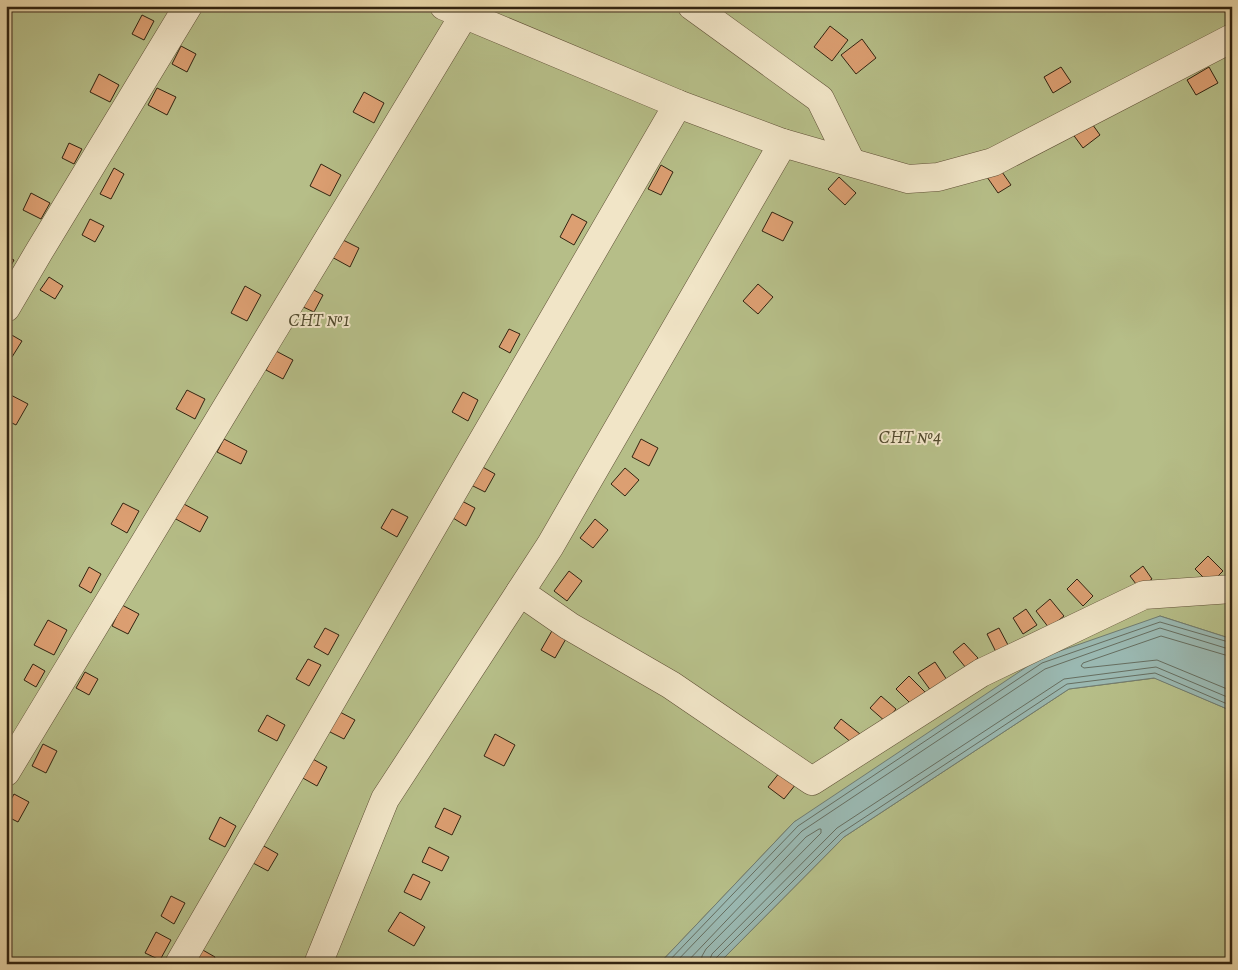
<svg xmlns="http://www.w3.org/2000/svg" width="1238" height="970" font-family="Alegreya,serif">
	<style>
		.green { fill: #b6be88; stroke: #74704c }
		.water { fill: #9ab8b1; stroke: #707c71 }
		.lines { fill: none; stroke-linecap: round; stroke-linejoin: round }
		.shore { stroke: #666e60; stroke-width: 1 }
		.building { fill: #dc9f72; stroke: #312310 }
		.minor-casing { stroke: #5f5036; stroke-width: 29 }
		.minor { stroke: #f1e5c7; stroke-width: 28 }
		.labels { text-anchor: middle; stroke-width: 4; stroke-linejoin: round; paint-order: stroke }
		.park-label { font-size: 19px; font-style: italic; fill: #524a2e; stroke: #f1e5c7 }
	</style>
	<rect width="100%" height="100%" fill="#e9d7a9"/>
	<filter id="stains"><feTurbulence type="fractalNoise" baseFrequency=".004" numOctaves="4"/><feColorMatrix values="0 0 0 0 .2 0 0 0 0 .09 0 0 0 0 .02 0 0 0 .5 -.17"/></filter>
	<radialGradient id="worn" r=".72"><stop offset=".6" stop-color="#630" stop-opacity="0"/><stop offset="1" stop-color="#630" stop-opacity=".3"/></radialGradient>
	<g class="green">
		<path d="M 6,6 L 1232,6 L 1232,639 L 1160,616 L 794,822 L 659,964 L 6,964 Z"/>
		<path d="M 1155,678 L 1232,711 L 1232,964 L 718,964 L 844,837 L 1069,689 Z"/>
	</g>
	<path class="water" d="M 1160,616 L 1232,639 L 1232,711 L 1154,678 L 1069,689 L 844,837 L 718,964 L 659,964 L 794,822 L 1040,658 Z"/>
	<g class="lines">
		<g class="shore">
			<path d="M 1232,657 L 1161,636 L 1083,663 L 1081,666 L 1084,668 L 1157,660 L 1232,691"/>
			<path d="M 666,964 L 798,826 L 1042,663 L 1160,622 L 1232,643"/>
			<path d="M 674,964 L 802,831 L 1045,669 L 1160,628 L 1232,650"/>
			<path d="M 685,964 L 806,837 L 819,829 L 821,829 L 821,833 L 706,949 L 702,956 L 701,964"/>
			<path d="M 708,964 L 712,954 L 837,828 L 1064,679 L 1156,667 L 1232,699"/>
			<path d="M 715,964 L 716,958 L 841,833 L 1067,684 L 1155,673 L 1232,706"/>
		</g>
	</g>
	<g class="building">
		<path d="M 142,15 L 154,21 L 144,40 L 132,34 Z"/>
		<path d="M 830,26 L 848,40 L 832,61 L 814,47 Z"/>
		<path d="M 862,39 L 876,58 L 856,74 L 841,55 Z"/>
		<path d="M 181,46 L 196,54 L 187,72 L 172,64 Z"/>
		<path d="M 1061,67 L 1071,82 L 1053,93 L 1044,77 Z"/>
		<path d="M 1209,67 L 1218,83 L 1196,95 L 1187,80 Z"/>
		<path d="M 99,74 L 119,85 L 110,102 L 90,92 Z"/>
		<path d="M 157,88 L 176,97 L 167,115 L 148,105 Z"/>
		<path d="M 364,92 L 384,103 L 374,123 L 353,112 Z"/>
		<path d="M 1090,121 L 1100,135 L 1083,148 L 1072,133 Z"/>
		<path d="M 69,143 L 82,149 L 74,164 L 62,158 Z"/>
		<path d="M 321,164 L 341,175 L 330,196 L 310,186 Z"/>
		<path d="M 661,165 L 673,172 L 661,195 L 648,189 Z"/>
		<path d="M 114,168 L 124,174 L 111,199 L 100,194 Z"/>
		<path d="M 1000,169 L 1011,185 L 998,193 L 987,177 Z"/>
		<path d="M 839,177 L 856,193 L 845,205 L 828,189 Z"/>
		<path d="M 31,193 L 50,203 L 41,219 L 23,210 Z"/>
		<path d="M 772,212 L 793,222 L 783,241 L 762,231 Z"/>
		<path d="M 572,214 L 587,222 L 574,245 L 560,237 Z"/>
		<path d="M 90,219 L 104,226 L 95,242 L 82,235 Z"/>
		<path d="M 339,238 L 359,248 L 350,267 L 330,256 Z"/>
		<path d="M 6,256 L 14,260 L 6,275 Z"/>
		<path d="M 49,277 L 63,286 L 55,299 L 40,290 Z"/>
		<path d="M 758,284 L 773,297 L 758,314 L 743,301 Z"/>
		<path d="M 245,286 L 261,295 L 247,321 L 231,313 Z"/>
		<path d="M 310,288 L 323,295 L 314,312 L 301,306 Z"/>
		<path d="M 509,329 L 520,334 L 510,353 L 499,347 Z"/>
		<path d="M 10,334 L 22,341 L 12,357 L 6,354 L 6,340 Z"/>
		<path d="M 276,351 L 293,360 L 283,379 L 266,370 Z"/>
		<path d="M 187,390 L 205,399 L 195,419 L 176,409 Z"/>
		<path d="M 463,392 L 478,400 L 468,421 L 452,412 Z"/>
		<path d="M 7,393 L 28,404 L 16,425 L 6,420 Z"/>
		<path d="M 224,439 L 247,451 L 241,464 L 217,452 Z"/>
		<path d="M 641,439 L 658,448 L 649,466 L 632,457 Z"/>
		<path d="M 479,465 L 495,474 L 485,492 L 469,484 Z"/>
		<path d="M 625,468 L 639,480 L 625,496 L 611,484 Z"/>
		<path d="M 462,501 L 475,508 L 466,526 L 453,518 Z"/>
		<path d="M 123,503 L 139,511 L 127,533 L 111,524 Z"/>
		<path d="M 182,503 L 208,517 L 200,532 L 174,518 Z"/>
		<path d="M 392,509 L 408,517 L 397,537 L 381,528 Z"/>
		<path d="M 595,519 L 608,530 L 593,548 L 580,538 Z"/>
		<path d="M 1208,556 L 1223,571 L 1210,584 L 1195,569 Z"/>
		<path d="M 1143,566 L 1152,579 L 1139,588 L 1130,576 Z"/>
		<path d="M 89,567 L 101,574 L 91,593 L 79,586 Z"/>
		<path d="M 569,571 L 582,581 L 567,601 L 554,591 Z"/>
		<path d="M 1077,579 L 1093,596 L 1083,606 L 1067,589 Z"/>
		<path d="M 1050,599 L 1064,616 L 1049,628 L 1036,611 Z"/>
		<path d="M 122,605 L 139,614 L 128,634 L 112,626 Z"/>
		<path d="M 1026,609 L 1037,625 L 1023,634 L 1013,618 Z"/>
		<path d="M 48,620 L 67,630 L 54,655 L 34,645 Z"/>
		<path d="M 325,628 L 339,635 L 328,655 L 314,647 Z"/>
		<path d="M 999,628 L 1008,645 L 996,652 L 987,634 Z"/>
		<path d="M 553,629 L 567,637 L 555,658 L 541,650 Z"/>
		<path d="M 964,643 L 978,658 L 966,668 L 953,652 Z"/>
		<path d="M 308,659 L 321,665 L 309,686 L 296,679 Z"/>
		<path d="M 935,662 L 947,680 L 931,691 L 918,673 Z"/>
		<path d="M 33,664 L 45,671 L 36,687 L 24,680 Z"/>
		<path d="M 85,672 L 98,679 L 89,695 L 76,688 Z"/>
		<path d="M 909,676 L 925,692 L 912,705 L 896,689 Z"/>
		<path d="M 881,696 L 896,709 L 886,722 L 870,708 Z"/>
		<path d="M 338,711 L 355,720 L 344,739 L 328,731 Z"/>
		<path d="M 267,715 L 285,725 L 277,741 L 258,731 Z"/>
		<path d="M 841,719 L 860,734 L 852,743 L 834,728 Z"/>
		<path d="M 495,734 L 515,745 L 504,766 L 484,756 Z"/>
		<path d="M 43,744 L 57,751 L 46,773 L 32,766 Z"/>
		<path d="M 311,758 L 327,767 L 317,786 L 301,777 Z"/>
		<path d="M 780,772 L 796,784 L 784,799 L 768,787 Z"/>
		<path d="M 14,794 L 29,802 L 18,822 L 6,816 L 6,809 Z"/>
		<path d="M 444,808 L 461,816 L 452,835 L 435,827 Z"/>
		<path d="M 220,817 L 236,826 L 225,847 L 209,839 Z"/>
		<path d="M 262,845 L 278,854 L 268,871 L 253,863 Z"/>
		<path d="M 429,847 L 449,857 L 442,871 L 422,862 Z"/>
		<path d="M 413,874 L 430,882 L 421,900 L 404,892 Z"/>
		<path d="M 171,896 L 185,903 L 174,924 L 161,916 Z"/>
		<path d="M 400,912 L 425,927 L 414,946 L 388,931 Z"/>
		<path d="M 156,932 L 171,940 L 160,960 L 145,953 Z"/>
		<path d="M 201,949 L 215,957 L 212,964 L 193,964 Z"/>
	</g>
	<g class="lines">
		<g class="minor-casing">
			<g id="minor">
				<path d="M 444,6 L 678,104 L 783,143 L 908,179 L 938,177 L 993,162 L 1232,38"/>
				<path d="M 692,6 L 820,99 L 851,162"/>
				<path d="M 6,308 L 40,250 L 188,6"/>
				<path d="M 520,592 L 569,626 L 671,685 L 812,781 L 981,673 L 1144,595 L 1232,589"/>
				<path d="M 6,772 L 464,15"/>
				<path d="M 179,964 L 678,104"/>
				<path d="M 318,964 L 385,799 L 550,546 L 783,143"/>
			</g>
		</g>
		<use href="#minor" class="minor"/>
	</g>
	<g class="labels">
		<g class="park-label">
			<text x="319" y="326">СНТ №1</text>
			<text x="910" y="443">СНТ №4</text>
		</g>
	</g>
	<rect width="1238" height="970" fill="none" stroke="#e9d7a9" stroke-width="25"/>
	<rect x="8" y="8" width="1223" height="955" fill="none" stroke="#312310" stroke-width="2.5"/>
	<rect x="12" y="12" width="1213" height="945" fill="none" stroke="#312310"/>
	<rect width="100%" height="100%" filter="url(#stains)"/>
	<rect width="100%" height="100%" fill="url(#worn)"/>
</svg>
